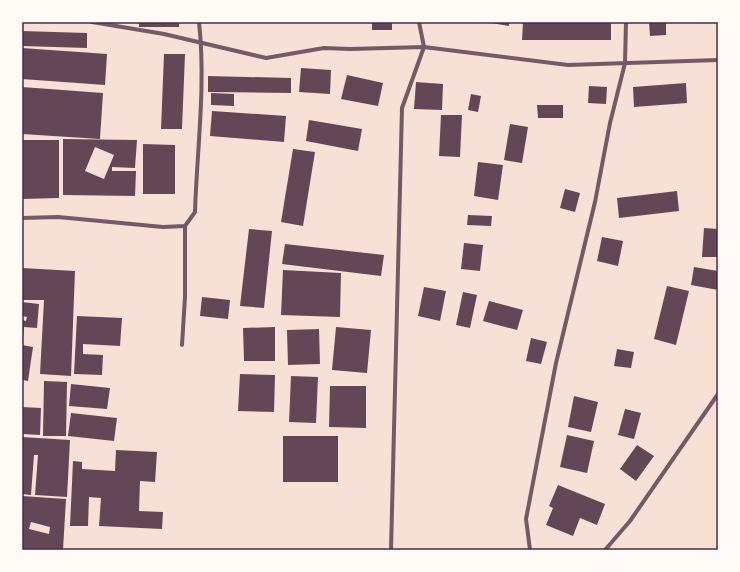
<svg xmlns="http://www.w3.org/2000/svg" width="740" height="572" font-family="'Roboto Serif',serif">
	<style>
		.building { fill: #644757; fill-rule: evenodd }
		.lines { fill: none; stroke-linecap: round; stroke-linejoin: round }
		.minor { stroke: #755966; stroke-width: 4 }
		.neatline { fill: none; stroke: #4a2c40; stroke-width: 1.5 }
	</style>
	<rect width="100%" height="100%" fill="#f7e1d7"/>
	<g class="building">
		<rect x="139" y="22" width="40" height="5"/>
		<rect x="372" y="22" width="20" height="8"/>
		<path d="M 485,22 L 509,22 L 509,26 Z"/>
		<path d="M 523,22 L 611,22 L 611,40 L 522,40 Z"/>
		<path d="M 649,22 L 666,22 L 666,35 L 650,36 Z"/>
		<path d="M 22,31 L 87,33 L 87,48 L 22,46 Z"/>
		<path d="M 22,48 L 107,54 L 105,85 L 22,79 Z"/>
		<path d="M 164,54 L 185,54 L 182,129 L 161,129 Z"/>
		<path d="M 301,68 L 331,70 L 330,94 L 299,92 Z"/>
		<path d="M 347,75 L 383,83 L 378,106 L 341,99 Z"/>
		<path d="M 208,76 L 291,78 L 291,93 L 208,92 Z"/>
		<path d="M 416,82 L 443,84 L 442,110 L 414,109 Z"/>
		<path d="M 686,83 L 687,103 L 634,107 L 633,87 Z"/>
		<path d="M 589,86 L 607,87 L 606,104 L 588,103 Z"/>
		<path d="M 22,87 L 103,93 L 100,139 L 22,134 Z"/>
		<path d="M 211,93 L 234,94 L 234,106 L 211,105 Z"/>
		<path d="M 471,94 L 481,96 L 478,112 L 468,110 Z"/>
		<path d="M 537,105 L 563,105 L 563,118 L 538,118 Z"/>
		<path d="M 212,111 L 286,116 L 284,142 L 210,136 Z"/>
		<path d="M 441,115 L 462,115 L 460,157 L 439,156 Z"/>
		<path d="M 309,120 L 362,129 L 358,151 L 306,141 Z"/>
		<path d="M 510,124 L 528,127 L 522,163 L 504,160 Z"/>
		<path d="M 63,139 L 137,140 L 135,168 L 112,167 L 112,171 L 136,171 L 135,196 L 63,195 ZM 95,147 L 114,155 L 104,179 L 85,171 Z"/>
		<path d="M 22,140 L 59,140 L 59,198 L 22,199 Z"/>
		<path d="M 143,144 L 175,145 L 175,194 L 143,194 Z"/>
		<path d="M 293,149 L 315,152 L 303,226 L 281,222 Z"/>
		<path d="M 478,162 L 503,165 L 498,200 L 474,196 Z"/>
		<path d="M 565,189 L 580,193 L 575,212 L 560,208 Z"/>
		<path d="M 677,191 L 679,211 L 619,218 L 617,198 Z"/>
		<path d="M 468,215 L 492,216 L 491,226 L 467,225 Z"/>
		<path d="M 704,228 L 718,229 L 718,257 L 702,257 Z"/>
		<path d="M 249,229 L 272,231 L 264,308 L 240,306 Z"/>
		<path d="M 602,237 L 623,241 L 618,266 L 597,261 Z"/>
		<path d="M 464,243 L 483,245 L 480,271 L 461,269 Z"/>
		<path d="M 285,244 L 384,255 L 381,276 L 282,264 Z"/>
		<path d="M 694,267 L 718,271 L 718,290 L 691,285 Z"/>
		<path d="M 22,268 L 75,271 L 71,376 L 40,374 L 44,300 L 22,300 Z"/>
		<path d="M 283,270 L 341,273 L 340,317 L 281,315 Z"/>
		<path d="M 667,286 L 689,291 L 676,345 L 654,339 Z"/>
		<path d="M 424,287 L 446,291 L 440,321 L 418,316 Z"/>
		<path d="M 463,292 L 477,295 L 470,328 L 456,325 Z"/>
		<path d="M 202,297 L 230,300 L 228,319 L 200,316 Z"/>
		<path d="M 489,301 L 523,310 L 517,330 L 483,321 Z"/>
		<path d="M 22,302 L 39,304 L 37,328 L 24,327 L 23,339 L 22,320 L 26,321 L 27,317 L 22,316 Z"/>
		<path d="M 77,316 L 122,318 L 120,346 L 83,344 L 83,354 L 103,355 L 102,375 L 74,374 Z"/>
		<path d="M 275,327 L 275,361 L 244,361 L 243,328 Z"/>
		<path d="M 336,327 L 371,330 L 367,373 L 332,370 Z"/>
		<path d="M 319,329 L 320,364 L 288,365 L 287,330 Z"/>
		<path d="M 531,338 L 547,342 L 541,364 L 526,361 Z"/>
		<path d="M 22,345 L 33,347 L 28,381 L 22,380 Z"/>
		<path d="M 617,349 L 634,352 L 631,368 L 614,366 Z"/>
		<path d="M 240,374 L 275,375 L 274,412 L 238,411 Z"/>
		<path d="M 291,376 L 318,377 L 316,423 L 289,422 Z"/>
		<path d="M 44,381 L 67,382 L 66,436 L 43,436 Z"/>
		<path d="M 71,384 L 110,388 L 107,409 L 69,406 Z"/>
		<path d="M 330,386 L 366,386 L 366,428 L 329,427 Z"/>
		<path d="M 574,396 L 598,402 L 591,432 L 568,427 Z"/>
		<path d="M 22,407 L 41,408 L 40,435 L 22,434 Z"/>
		<path d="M 625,409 L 641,413 L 634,439 L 618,435 Z"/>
		<path d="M 71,413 L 117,418 L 114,441 L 68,436 Z"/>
		<path d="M 567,435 L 594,441 L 587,473 L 560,467 Z"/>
		<rect x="283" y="436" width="55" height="46"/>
		<path d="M 22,437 L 70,440 L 67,497 L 35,495 L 38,455 L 34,455 L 31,495 L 22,494 Z"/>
		<path d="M 637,445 L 654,456 L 636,481 L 620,469 Z"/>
		<path d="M 116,450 L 157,452 L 155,482 L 140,481 L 139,511 L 163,512 L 162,529 L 99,526 L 101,498 L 89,497 L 88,526 L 70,526 L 73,461 L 82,462 L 82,469 L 115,471 Z"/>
		<path d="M 558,485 L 605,504 L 597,525 L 580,518 L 573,536 L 546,525 L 553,508 L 549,506 Z"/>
		<path d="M 22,496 L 66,499 L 63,550 L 22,550 ZM 31,522 L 50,527 L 49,534 L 29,529 Z"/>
	</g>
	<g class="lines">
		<g class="minor">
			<path d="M 92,22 L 164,34 L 266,58 L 324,48 L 350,49 L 424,47 L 402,108 L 391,550"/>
			<path d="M 419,22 L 424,47 L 568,65 L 718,60"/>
			<path d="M 22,218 L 58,217 L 163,227 L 185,226 L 195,212 C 197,149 206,85 199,22"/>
			<path d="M 182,345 L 185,297 L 185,226"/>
			<path d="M 530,550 L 526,519 L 556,363 L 595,202 L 610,123 L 625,63 L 626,22"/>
			<path d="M 605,550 L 630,521 L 718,394"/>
		</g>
	</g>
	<rect width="740" height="572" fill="none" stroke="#fffaf5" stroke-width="46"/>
	<rect x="23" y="23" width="694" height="526" class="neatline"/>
</svg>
